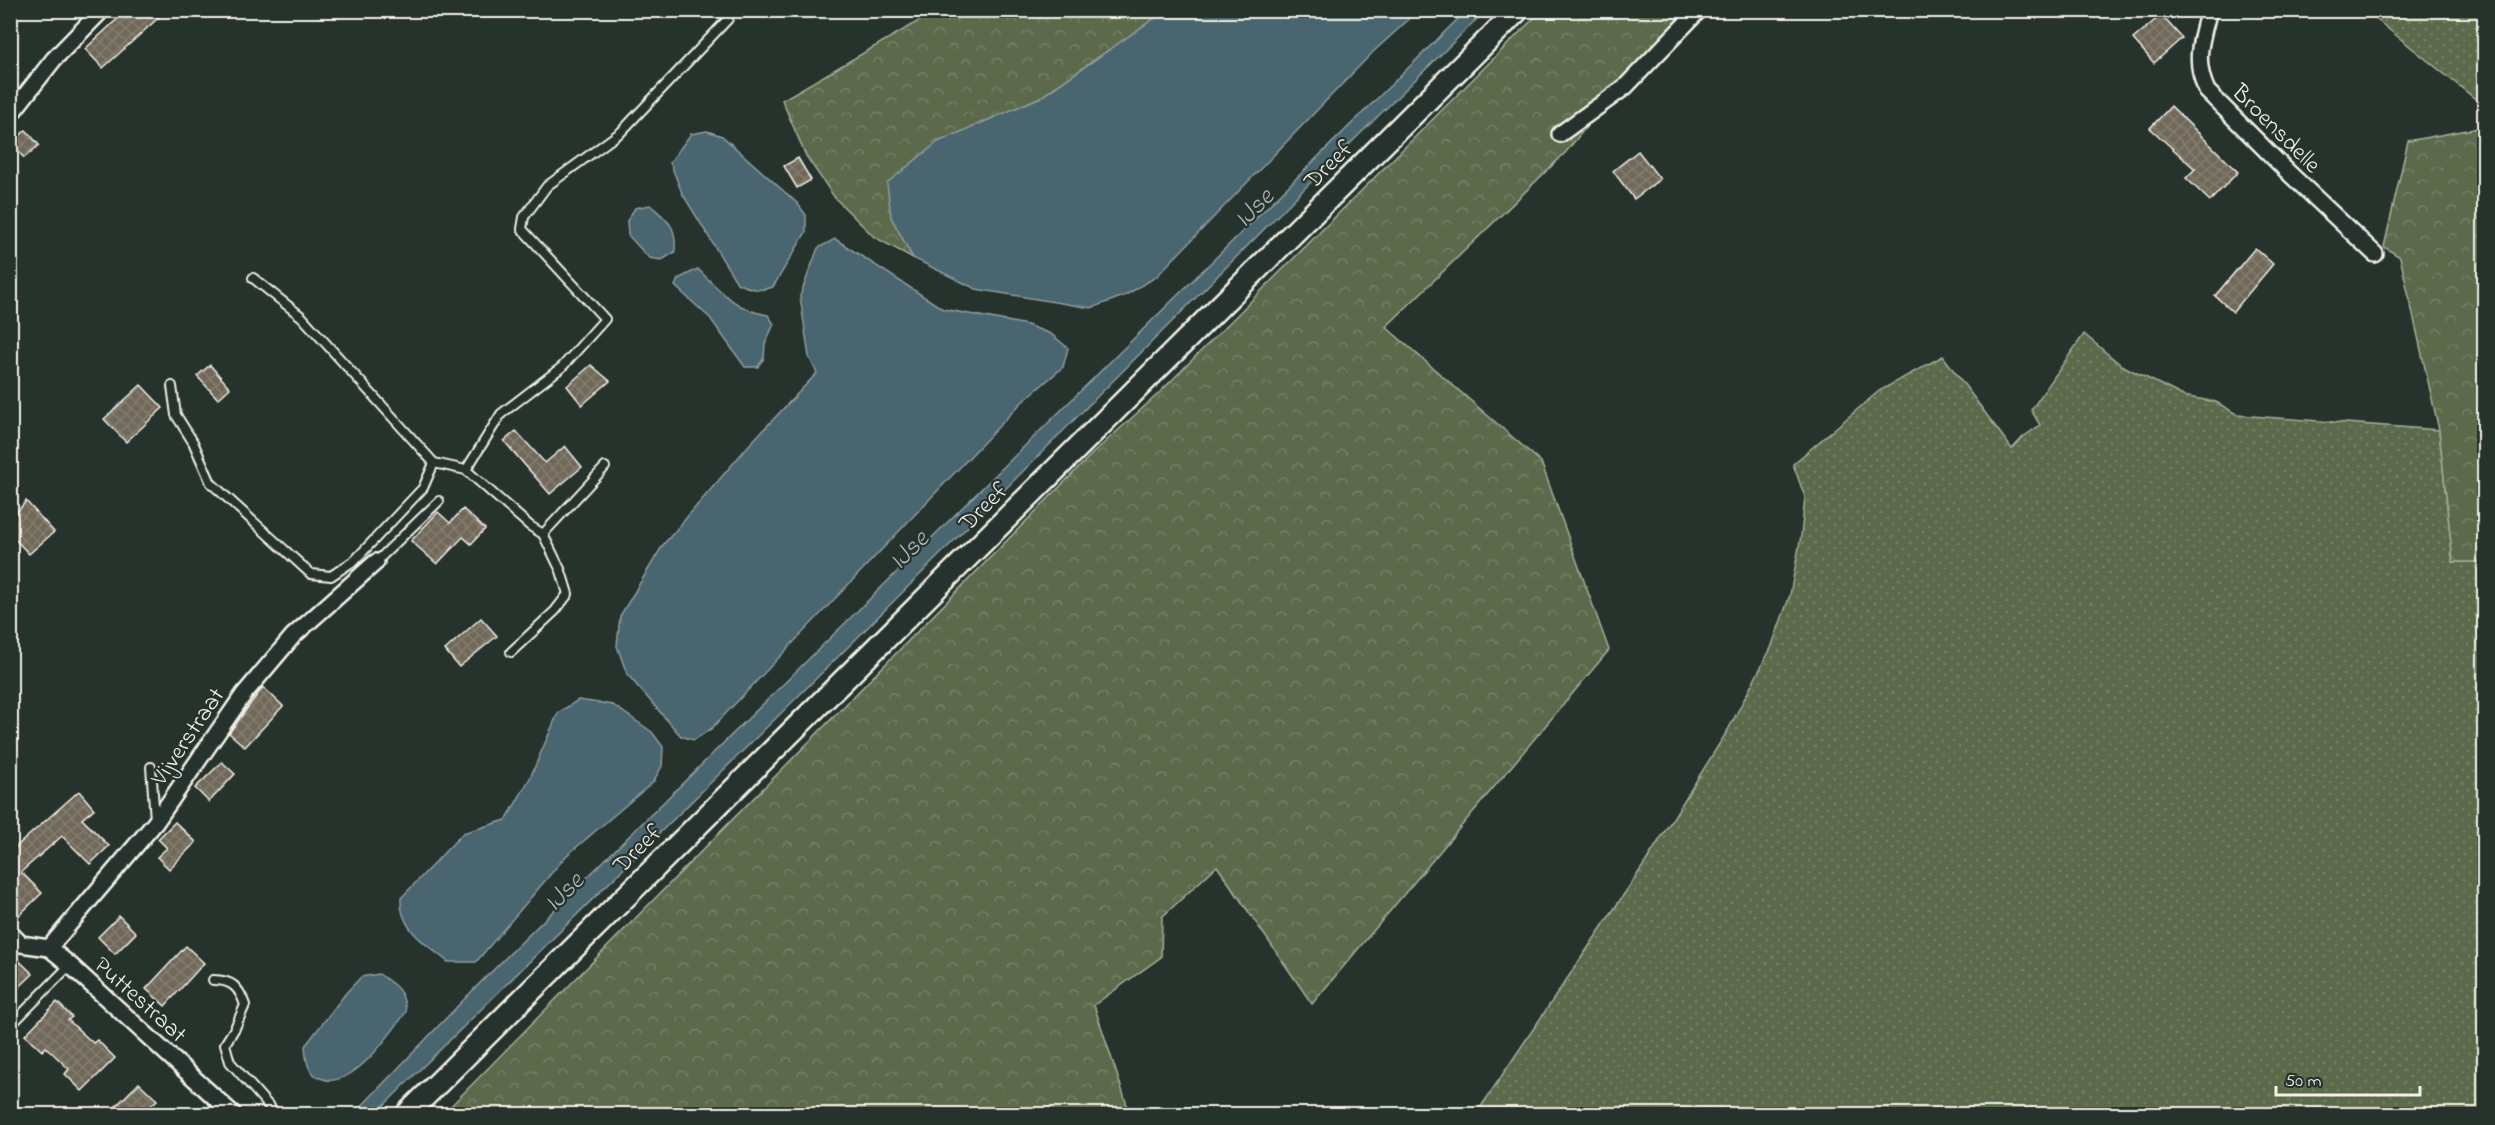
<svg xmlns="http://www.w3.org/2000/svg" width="2495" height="1125" font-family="'Indie Flower',sans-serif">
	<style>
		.grass { fill: url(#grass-dots); stroke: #a8ae9a; stroke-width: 1.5 }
		.forest { fill: url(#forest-crowns); stroke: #a8ae9a; stroke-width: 1.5 }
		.water { fill: #4a656f; stroke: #8e9d9f; stroke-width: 1.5 }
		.building { fill: url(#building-cross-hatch); stroke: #f4f1e8; stroke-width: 1.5 }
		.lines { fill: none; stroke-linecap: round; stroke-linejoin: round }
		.service-casing { stroke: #f4f1e8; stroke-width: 12 }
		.minor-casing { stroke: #f4f1e8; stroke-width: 20 }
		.secondary-casing { stroke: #f4f1e8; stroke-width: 26 }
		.service { stroke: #26332d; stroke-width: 8 }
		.minor { stroke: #26332d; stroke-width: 15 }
		.secondary { stroke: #26332d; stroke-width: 21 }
		.labels { text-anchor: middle; stroke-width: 4.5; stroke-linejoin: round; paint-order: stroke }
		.street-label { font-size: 24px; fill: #f4f1e8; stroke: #26332d }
		.water-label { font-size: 26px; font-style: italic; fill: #b0b9b8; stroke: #26332d }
	</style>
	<defs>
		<pattern id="grass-dots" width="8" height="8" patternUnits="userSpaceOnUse" patternTransform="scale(1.5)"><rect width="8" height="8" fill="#5c6b4c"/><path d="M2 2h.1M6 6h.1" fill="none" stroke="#748166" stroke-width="1.8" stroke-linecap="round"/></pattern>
		<pattern id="forest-crowns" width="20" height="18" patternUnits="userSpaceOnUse" patternTransform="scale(1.5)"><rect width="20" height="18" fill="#5c6b4c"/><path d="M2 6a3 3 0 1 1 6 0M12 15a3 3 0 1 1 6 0" fill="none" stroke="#748166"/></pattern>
		<pattern id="building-cross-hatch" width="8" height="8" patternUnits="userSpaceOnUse" patternTransform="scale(1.5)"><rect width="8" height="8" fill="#706858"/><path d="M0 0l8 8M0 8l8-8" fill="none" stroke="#857e70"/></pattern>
	</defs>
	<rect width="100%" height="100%" fill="#26332d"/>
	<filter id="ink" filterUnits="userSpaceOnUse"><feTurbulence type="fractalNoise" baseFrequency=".0167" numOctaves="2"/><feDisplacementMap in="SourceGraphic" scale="12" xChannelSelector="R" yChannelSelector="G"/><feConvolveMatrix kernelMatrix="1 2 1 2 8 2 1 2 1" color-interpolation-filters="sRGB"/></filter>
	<g filter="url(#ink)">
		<g class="grass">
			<path d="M 2366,11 L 2484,11 L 2484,106 Z"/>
			<path d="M 2084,334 L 2121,365 L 2183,396 L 2216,402 L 2238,415 L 2439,430 L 2453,562 L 2484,562 L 2484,1114 L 1476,1114 L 1645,863 L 1728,730 L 1771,648 L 1790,595 L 1801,536 L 1805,497 L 1793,464 L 1879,391 L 1943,356 L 2012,449 L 2023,437 L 2040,425 L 2031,410 Z"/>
		</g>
		<g class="forest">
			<path d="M 936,11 L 1165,11 L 1041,97 L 938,142 L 891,217 L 913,258 L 874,237 L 835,198 L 806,156 L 782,100 Z"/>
			<path d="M 1541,11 L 1699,11 L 1611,96 L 1566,152 L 1386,327 L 1541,462 L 1609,650 L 1312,1004 L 1217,866 L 1162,917 L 1161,957 L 1094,1005 L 1130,1114 L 443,1114 L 1092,454 L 1157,395 Z"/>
			<path d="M 2484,127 L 2484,562 L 2453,562 L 2439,430 L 2400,257 L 2384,247 L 2408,141 Z"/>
		</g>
		<g class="water">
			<path d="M 1165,11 L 1418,11 L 1373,52 L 1156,277 L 1124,296 L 1091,308 L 976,289 L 913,258 L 891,217 L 887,183 L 938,142 L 1041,97 Z"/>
			<path d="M 1466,11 L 1485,11 L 1306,187 L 851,644 L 375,1114 L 354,1114 L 476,987 Z"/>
			<path d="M 707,131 L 722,136 L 797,203 L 806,215 L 806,232 L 773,287 C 759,292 751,289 737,283 L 682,193 L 670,162 L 691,134 Z"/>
			<path d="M 650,205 C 668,221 677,225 675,252 L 662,260 L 649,258 L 628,235 L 627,221 L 635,208 Z"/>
			<path d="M 835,239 L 943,309 L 1027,325 L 1051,334 L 1068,348 L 1063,367 L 1021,403 L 711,729 L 694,740 L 681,736 L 627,674 L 617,646 L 620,616 L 663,545 L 749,445 L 817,373 L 809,357 L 800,296 L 818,248 Z"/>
			<path d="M 698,269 C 719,290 737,311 768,315 L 774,324 L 765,344 L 764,358 L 758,367 L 745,367 L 710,318 L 675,286 L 678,279 Z"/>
			<path d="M 578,700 L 613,705 L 652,732 L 663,747 L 662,766 L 653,782 L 566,856 L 476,962 L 448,962 C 426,944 399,929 401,898 L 463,833 L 506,820 L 530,778 L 558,713 Z"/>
			<path d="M 379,974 C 397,986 404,991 406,1012 C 391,1033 353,1089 323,1079 C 307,1074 306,1061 305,1046 L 346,993 L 361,977 Z"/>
		</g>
		<g class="building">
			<path d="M 127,10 L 167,10 L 103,68 L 85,49 Z"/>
			<path d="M 2161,15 L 2182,38 L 2154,63 L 2133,39 Z"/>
			<path d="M 2171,106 L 2238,172 L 2210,201 L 2186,178 L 2195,169 L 2150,128 Z"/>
			<path d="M 26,130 L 39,145 L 24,158 L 11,143 Z"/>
			<path d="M 1638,151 L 1660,179 L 1634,199 L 1613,171 Z"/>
			<path d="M 798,158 L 811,180 L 797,188 L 784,166 Z"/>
			<path d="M 2255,248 L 2273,264 L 2233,312 L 2215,296 Z"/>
			<path d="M 210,365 L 230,388 L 218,399 L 197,376 Z"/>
			<path d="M 591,365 L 610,381 L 582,405 L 567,386 Z"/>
			<path d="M 141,385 L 163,408 L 126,442 L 104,419 Z"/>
			<path d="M 516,431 L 545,463 L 565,446 L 582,467 L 550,494 L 504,441 Z"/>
			<path d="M 26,501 L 54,532 L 29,554 L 10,534 L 10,521 Z"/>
			<path d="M 463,509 L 485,529 L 471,544 L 463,537 L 437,564 L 411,541 L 438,512 L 450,523 Z"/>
			<path d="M 481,618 L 497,636 L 459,667 L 445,650 Z"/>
			<path d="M 263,687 L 283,706 L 245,747 L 229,733 Z"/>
			<path d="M 222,762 L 235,774 L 209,802 L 195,788 Z"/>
			<path d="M 79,791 L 94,809 L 82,819 L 109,846 L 90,864 L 62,836 L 21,872 L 42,893 L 10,924 L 10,852 Z"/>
			<path d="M 175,822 L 196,842 L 169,869 L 157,857 L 167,848 L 158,839 Z"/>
			<path d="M 119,916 L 136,933 L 115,954 L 98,937 Z"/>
			<path d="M 186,946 L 204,963 L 165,1006 L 146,989 Z"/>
			<path d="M 10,952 L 33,974 L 10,996 Z"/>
			<path d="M 57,1002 L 72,1017 L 68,1020 L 93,1043 L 97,1040 L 115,1058 L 82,1091 L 65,1074 L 69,1069 L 46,1047 L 42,1051 L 25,1035 Z"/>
			<path d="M 139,1083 L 157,1100 L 142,1114 L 108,1114 Z"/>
		</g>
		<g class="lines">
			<g class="service-casing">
				<g id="service">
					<path d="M 253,278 L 302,317 L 434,463"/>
					<path d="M 172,386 L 176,415 L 193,442 L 211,483 L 311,574 L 331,576 L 355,560 L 423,488 L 434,463 L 466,470 L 530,526 L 543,534 L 561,571 L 568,594 L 555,611 L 511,652"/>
					<path d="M 466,470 L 501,414 L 562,367 L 605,319 L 522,229 L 524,217 L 547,186 L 621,132 L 728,19"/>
					<path d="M 543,534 L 605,467"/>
					<path d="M 376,562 L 439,501"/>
					<path d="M 151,767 L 155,819"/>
					<path d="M 213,980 C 232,980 239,987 245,1005 L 235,1028 L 225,1044 L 230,1062 L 276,1114"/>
					<path d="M 10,1026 L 70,965"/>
				</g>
			</g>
			<g class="minor-casing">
				<g id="minor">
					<path d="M 2209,10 C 2201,40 2193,61 2207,91 L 2290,174 L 2375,254"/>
					<path d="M 10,115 L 54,59 L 102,10"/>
					<path d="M 1560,134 L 1625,87 L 1699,10"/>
					<path d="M 10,933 L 21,944 L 49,948 L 70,965 L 233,1114"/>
					<path d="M 49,948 L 155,823 L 244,694 L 293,636 L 376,562"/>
				</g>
			</g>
			<g class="secondary-casing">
				<path id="secondary" d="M 407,1114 L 1518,10"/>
			</g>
			<use href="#service" class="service"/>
			<use href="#minor" class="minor"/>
			<use href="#secondary" class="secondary"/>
		</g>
	</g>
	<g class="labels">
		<g class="street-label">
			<text transform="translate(2277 128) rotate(45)" y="8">Broensdelle</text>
			<text transform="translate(1328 164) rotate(-45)" y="8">Dreef</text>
			<text transform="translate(983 506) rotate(-45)" y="8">Dreef</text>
			<text transform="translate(187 736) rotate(-56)" y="8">Vijverstraat</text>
			<text transform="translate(637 848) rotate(-45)" y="8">Dreef</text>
			<text transform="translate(141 999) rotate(42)" y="8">Puttestraat</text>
		</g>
		<g class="water-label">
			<text transform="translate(1253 207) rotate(-45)" y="9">IJse</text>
			<text transform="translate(908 549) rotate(-45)" y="9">IJse</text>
			<text transform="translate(563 891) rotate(-45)" y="9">IJse</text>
		</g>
	</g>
	<rect width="2495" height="1125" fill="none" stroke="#26332d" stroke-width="36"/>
	<rect x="18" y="18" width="2459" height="1089" fill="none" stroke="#f4f1e8" stroke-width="2" filter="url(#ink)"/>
	<path d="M2276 1086v9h144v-9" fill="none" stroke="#f4f1e8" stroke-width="3"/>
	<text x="2285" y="1086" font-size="18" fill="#f4f1e8" stroke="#26332d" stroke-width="4.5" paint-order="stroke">50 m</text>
</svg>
